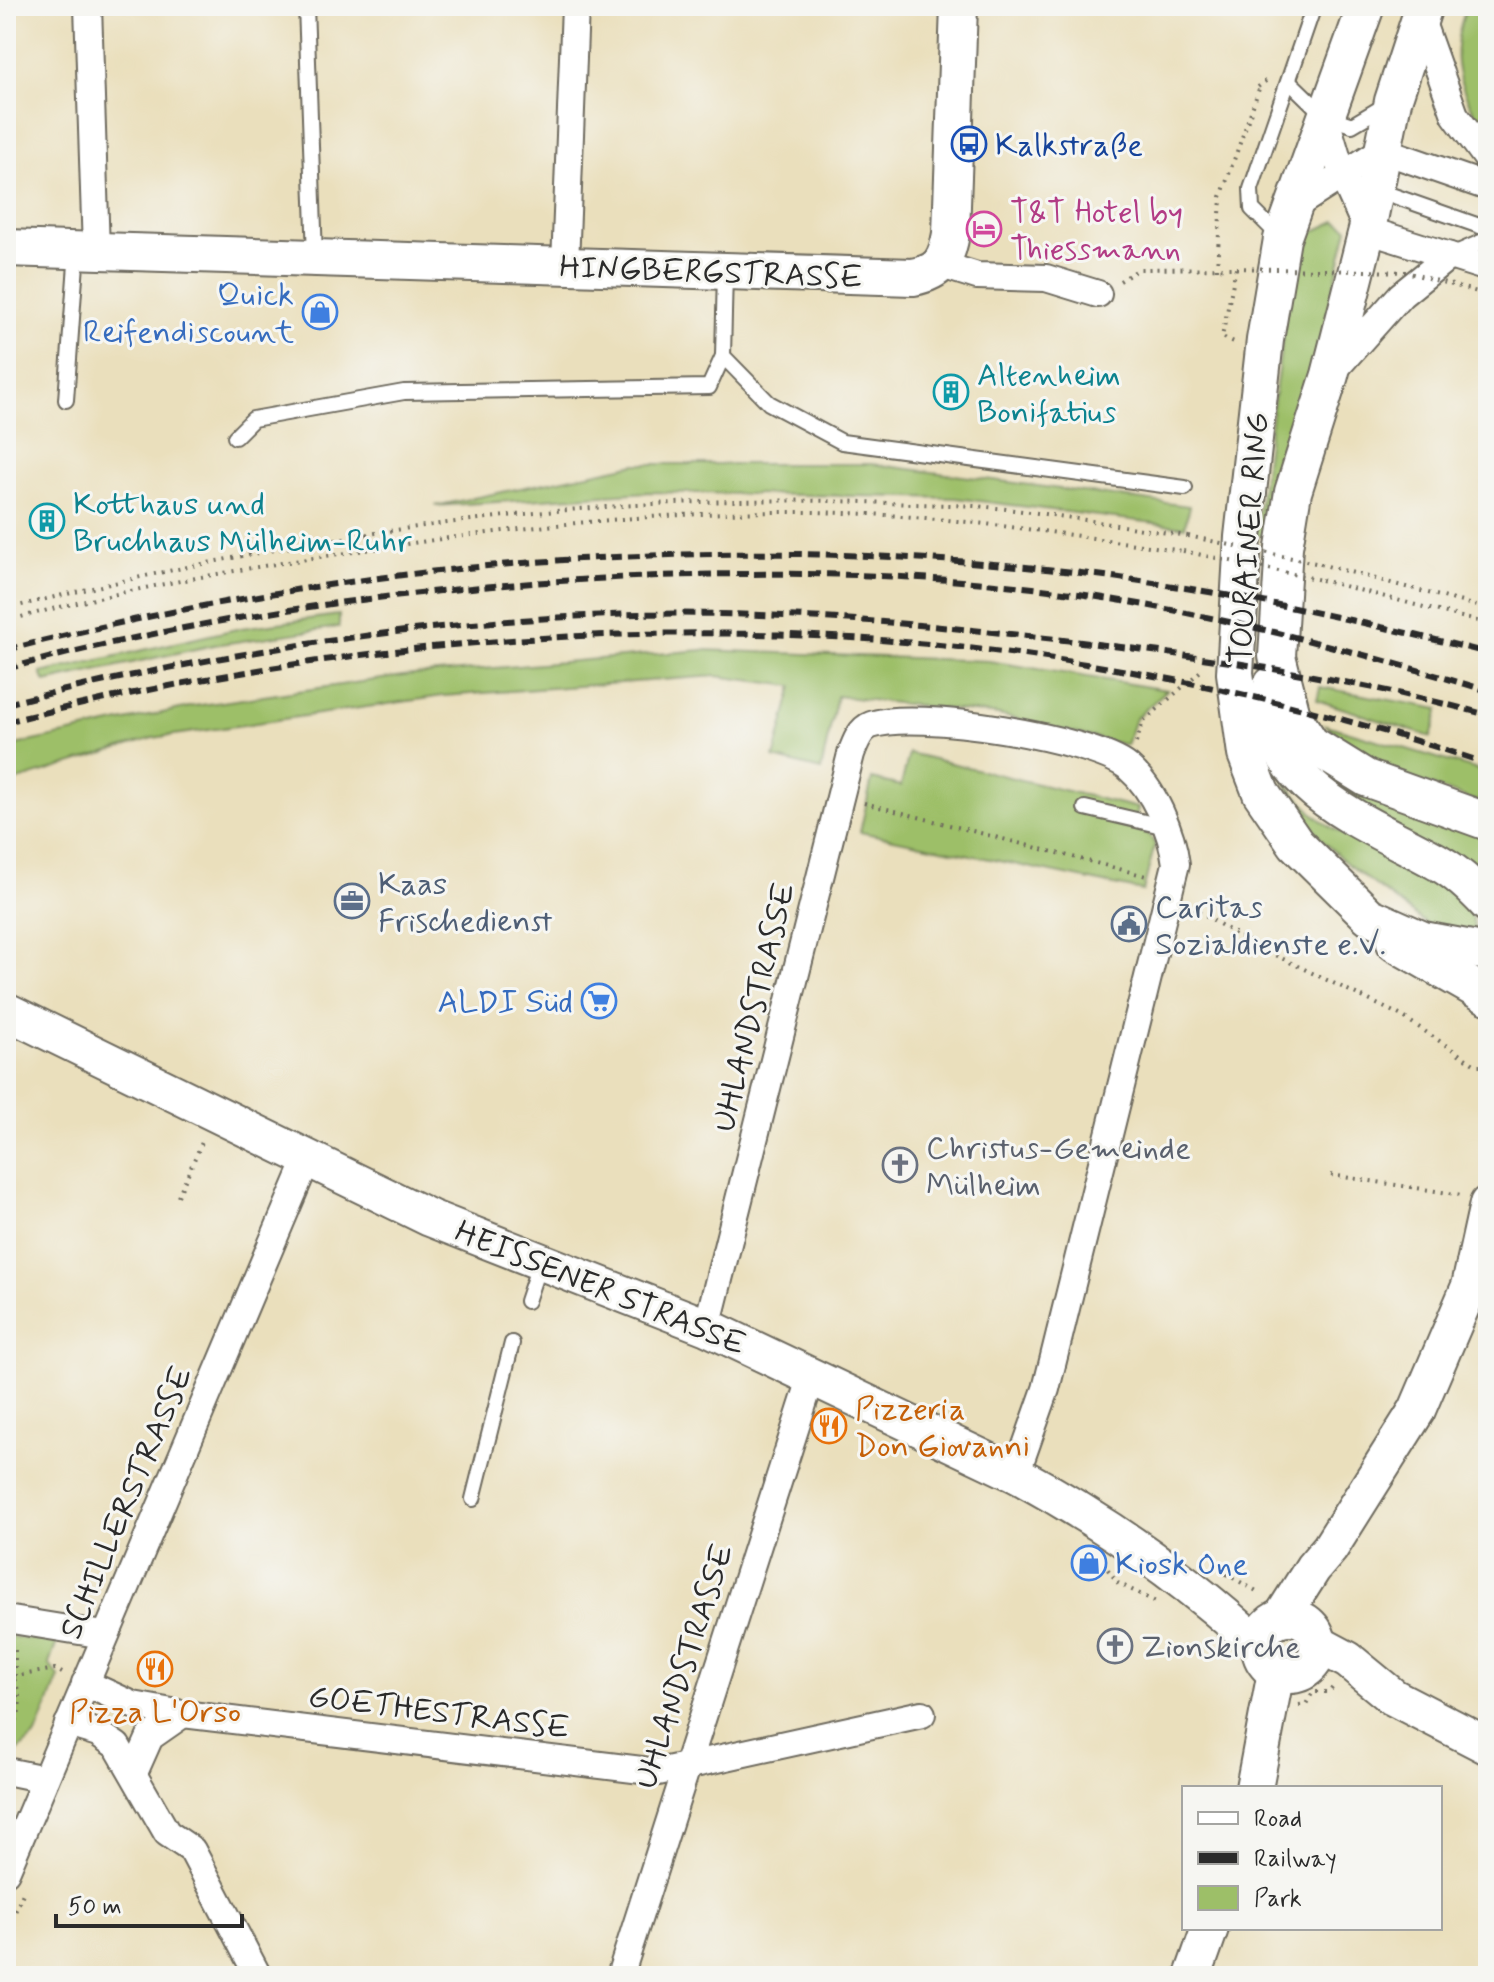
<svg xmlns="http://www.w3.org/2000/svg" width="1494" height="1982" font-family="Mynerve,sans-serif">
	<style>
		.green { fill: #9dbf68; stroke: #64754a; stroke-width: 2 }
		.lines { fill: none; stroke-linecap: round; stroke-linejoin: round }
		.lane-casing { stroke: #6e6a5e; stroke-width: 18 }
		.street-casing { stroke: #6e6a5e; stroke-width: 30 }
		.secondary-casing { stroke: #6e6a5e; stroke-width: 40 }
		.path { stroke: #6e6a5e; stroke-width: 4; stroke-dasharray: 2 6; stroke-linecap: butt }
		.lane { stroke: #fff; stroke-width: 14 }
		.street { stroke: #fff; stroke-width: 26 }
		.secondary { stroke: #fff; stroke-width: 36 }
		.rail { stroke: #2b2b2b; stroke-width: 6; stroke-dasharray: 12 6; stroke-linecap: butt }
		.path-bridge { stroke: #6e6a5e; stroke-width: 4; stroke-dasharray: 2 6; stroke-linecap: butt }
		.labels { text-anchor: middle; stroke-width: 6; stroke-linejoin: round; paint-order: stroke }
		.transit-label { font-size: 32px; fill: #164399; stroke: #f6f6f2; text-anchor: start }
		.hotel-label { font-size: 32px; fill: #b23c85; stroke: #f6f6f2; text-anchor: start }
		.street-label { font-size: 32px; fill: #2b2b2b; stroke: #f6f6f2 }
		.shop-label { font-size: 32px; fill: #366cbe; stroke: #f6f6f2; text-anchor: end }
		.culture-label { font-size: 32px; fill: #0d838f; stroke: #f6f6f2; text-anchor: start }
		.service-label { font-size: 32px; fill: #4e5e75; stroke: #f6f6f2; text-anchor: start }
		.worship-label { font-size: 32px; fill: #5b616d; stroke: #f6f6f2; text-anchor: start }
		.food-label { font-size: 32px; fill: #c56008; stroke: #f6f6f2; text-anchor: start }
	</style>
	<rect width="100%" height="100%" fill="#f6f6f2"/>
	<filter id="ink" filterUnits="userSpaceOnUse"><feTurbulence type="fractalNoise" baseFrequency=".0125" numOctaves="2"/><feDisplacementMap in="SourceGraphic" scale="16" xChannelSelector="R" yChannelSelector="G"/><feConvolveMatrix kernelMatrix="1 2 1 2 8 2 1 2 1" color-interpolation-filters="sRGB"/></filter>
	<filter id="wash" filterUnits="userSpaceOnUse"><feTurbulence type="fractalNoise" baseFrequency=".006" numOctaves="4" result="noise"/><feDisplacementMap in="SourceGraphic" scale="32" xChannelSelector="R" yChannelSelector="G"/><feGaussianBlur stdDeviation="1.8" result="paint"/><feColorMatrix in="noise" values="0 0 0 0 0 0 0 0 0 0 0 0 0 0 0 0 0 1.4 0 .05"/><feComposite in="paint" operator="in"/></filter>
	<g filter="url(#wash)">
		<rect width="100%" height="100%" fill="#eadfbc"/>
		<g class="green">
			<path d="M 1467,6 L 1488,6 L 1488,134 C 1458,88 1446,59 1467,6 Z"/>
			<path d="M 1336,221 L 1348,228 L 1322,335 L 1283,466 L 1267,537 L 1255,535 L 1294,256 L 1310,233 Z"/>
			<path d="M 636,464 L 871,464 L 1189,506 L 1185,527 L 956,498 L 648,492 L 435,506 Z"/>
			<path d="M 339,615 L 339,627 L 214,645 L 45,682 L 41,673 L 241,628 Z"/>
			<path d="M 703,650 L 989,661 L 1167,690 L 1135,719 L 1126,745 L 999,715 L 837,696 L 821,770 L 774,758 L 793,686 L 716,676 L 443,696 L 153,738 L 6,784 L 6,747 L 194,706 L 403,676 Z"/>
			<path d="M 1320,687 L 1439,709 L 1431,737 L 1317,700 Z"/>
			<path d="M 1326,725 L 1488,773 L 1488,805 C 1430,784 1370,770 1326,725 Z"/>
			<path d="M 909,753 L 1138,808 L 1133,829 L 1148,833 L 1155,844 L 1143,891 L 860,832 L 872,779 L 901,786 Z"/>
			<path d="M 1327,776 L 1350,788 L 1488,837 L 1488,894 L 1321,784 Z"/>
			<path d="M 1283,780 C 1296,793 1308,810 1322,821 C 1360,851 1478,879 1475,936 L 1428,925 L 1345,862 L 1321,839 Z"/>
			<path d="M 6,1636 L 57,1642 L 49,1664 L 59,1677 L 36,1735 L 13,1755 L 6,1754 Z"/>
		</g>
	</g>
	<g filter="url(#ink)">
		<g class="lines">
			<g class="lane-casing">
				<g id="lane">
					<path d="M 306,6 L 315,257"/>
					<path d="M 1290,82 L 1325,116 L 1352,125 L 1389,103"/>
					<path d="M 1377,190 L 1488,229"/>
					<path d="M 1279,236 L 1252,209 L 1251,189 L 1314,6"/>
					<path d="M 1449,256 L 1488,239"/>
					<path d="M 725,271 L 723,356 L 769,403 L 842,442 L 1185,488"/>
					<path d="M 66,400 L 77,250"/>
					<path d="M 235,437 L 253,419 L 404,392 L 709,387 L 723,356"/>
					<path d="M 1085,808 L 1166,827"/>
					<path d="M 527,1301 L 540,1262"/>
					<path d="M 473,1499 L 512,1343"/>
				</g>
			</g>
			<g class="street-casing">
				<g id="street">
					<path d="M 88,6 L 96,251"/>
					<path d="M 1420,17 L 1455,115 L 1488,160"/>
					<path d="M 1325,116 L 1343,177 L 1367,230 L 1488,268"/>
					<path d="M 1290,209 L 1382,150 L 1488,187"/>
					<path d="M 565,265 L 575,6"/>
					<path d="M 942,265 L 977,276 L 1046,278 L 1098,294"/>
					<path d="M 1335,369 L 1401,295 L 1449,256"/>
					<path d="M 707,1327 L 851,754 C 855,743 860,729 871,725 C 915,709 1092,738 1128,767 C 1154,789 1172,832 1176,864 L 1046,1389 L 1016,1474"/>
					<path d="M 6,1619 L 104,1635"/>
					<path d="M 85,1683 L 133,1705 L 183,1714 L 658,1772 L 922,1714"/>
					<path d="M 68,1724 L 98,1733 L 117,1746 L 167,1833 L 192,1850 L 258,1976"/>
					<path d="M 6,1771 L 45,1779"/>
					<path d="M 134,1773 L 150,1737 L 183,1714"/>
					<path d="M 6,1872 L 307,1160"/>
					<path d="M 620,1976 L 812,1376"/>
				</g>
			</g>
			<g class="secondary-casing">
				<g id="secondary">
					<path d="M 1366,6 L 1282,239 L 1265,340 L 1243,537 L 1235,673 L 1246,754 L 1261,793 L 1296,844 L 1369,916 L 1423,940 L 1488,952"/>
					<path d="M 1424,6 L 1393,101 L 1367,230 L 1330,375 L 1293,492 L 1284,547 L 1277,656 L 1292,715 L 1311,744 L 1366,778 L 1488,822"/>
					<path d="M 6,248 L 913,277 C 940,272 946,261 951,234 L 959,6"/>
					<path d="M 1272,685 C 1255,787 1372,824 1441,864 C 1459,874 1474,889 1488,904"/>
					<path d="M 1395,943 L 1488,996"/>
					<path d="M 6,1011 L 430,1218 L 707,1327 L 1016,1474 C 1103,1521 1187,1579 1260,1647"/>
					<circle cx="1289" cy="1646" r="29"/>
					<path d="M 1282,1617 L 1313,1568 L 1330,1548 L 1417,1410 L 1470,1286 L 1488,1204"/>
					<path d="M 1318,1644 L 1348,1660 L 1393,1697 L 1488,1746"/>
					<path d="M 1254,1788 L 1276,1672"/>
					<path d="M 1193,1976 L 1210,1928"/>
				</g>
			</g>
			<g class="path">
				<path d="M 1258,87 L 1267,80"/>
				<path d="M 1217,269 L 1221,197 L 1260,86"/>
				<path d="M 1120,281 L 1139,269 L 1236,268 L 1222,337 L 1234,342"/>
				<path d="M 1320,564 L 1488,609"/>
				<path d="M 1321,580 L 1488,624"/>
				<path d="M 6,609 C 294,536 592,489 889,503 C 925,505 961,504 997,508 C 1061,515 1125,527 1188,536"/>
				<path d="M 6,621 C 127,588 249,567 373,549 C 516,527 661,511 805,512 C 932,513 1058,533 1183,551"/>
				<path d="M 1136,743 L 1143,722 L 1204,668"/>
				<path d="M 864,803 L 1150,877"/>
				<path d="M 1192,908 L 1256,946 L 1402,1016 L 1477,1066 L 1485,1066 L 1484,1035 L 1488,1035"/>
				<path d="M 1331,1175 L 1462,1195"/>
				<path d="M 178,1196 L 203,1140"/>
				<path d="M 1103,1563 L 1118,1583 L 1156,1602"/>
				<path d="M 1226,1574 L 1260,1593"/>
				<path d="M 6,1666 C 19,1683 24,1704 15,1724 L 6,1727"/>
				<path d="M 15,1676 L 15,1644"/>
				<path d="M 6,1678 L 55,1669 L 62,1673"/>
				<path d="M 1299,1705 L 1306,1704 L 1313,1692 L 1329,1692 L 1333,1687"/>
				<path d="M 6,1933 L 24,1891"/>
			</g>
			<use href="#lane" class="lane"/>
			<use href="#street" class="street"/>
			<use href="#secondary" class="secondary"/>
			<g class="rail">
				<path d="M 6,650 C 358,559 735,529 1097,575 C 1229,592 1359,620 1488,653"/>
				<path d="M 6,669 C 198,617 396,590 595,579 C 761,570 927,571 1092,596 C 1226,617 1358,651 1488,691"/>
				<path d="M 6,704 C 213,653 425,620 638,614 C 789,611 939,625 1089,643 C 1223,659 1357,680 1488,715"/>
				<path d="M 6,722 C 508,598 995,597 1488,764"/>
			</g>
			<g class="path-bridge">
				<path d="M 1236,268 L 1406,272 L 1488,295"/>
				<path d="M 1188,536 L 1320,564"/>
				<path d="M 1183,551 L 1321,580"/>
			</g>
		</g>
	</g>
	<defs>
		<g id="bus-ring" transform="scale(1.8)"><circle r="9.5" fill="#f6f6f2" stroke="#1a4fb4" stroke-width="1.5"/><path d="M-5-6H5V4H4V6H2V4H-2V6H-4V4H-5ZM-3.5-4V0h7V-4ZM-3.5 1.2v1.5H-2V1.2ZM2 1.2v1.5H3.5V1.2Z" fill="#1a4fb4"/></g>
		<g id="hotel-ring" transform="scale(1.8)"><circle r="9.5" fill="#f6f6f2" stroke="#d1479c" stroke-width="1.5"/><path d="M-6-4.5h1.5V1H6V5H4.5V3h-9V5H-6ZM-4 0a1.8 1.8 0 1 1 3.6 0ZM.5 0V-2.5h3Q6-2.5 6 0Z" fill="#d1479c"/></g>
		<g id="shop-ring" transform="scale(1.8)"><circle r="9.5" fill="#f6f6f2" stroke="#3f7fe0" stroke-width="1.5"/><path d="M-5-2.5h2.3a2.7 3.5 0 0 1 5.4 0H5L5.5 6h-11ZM-1.5-2.5h3a1.5 2.3 0 0 0-3 0Z" fill="#3f7fe0"/></g>
		<g id="building-ring" transform="scale(1.8)"><circle r="9.5" fill="#f6f6f2" stroke="#0f9aa8" stroke-width="1.5"/><path d="M-4-6H4V6H1V3H-1V6H-4ZM-2.5-4.3h1.7v1.8h-1.7ZM.8-4.3h1.7v1.8H.8ZM-2.5-1h1.7V.8h-1.7ZM.8-1h1.7V.8H.8Z" fill="#0f9aa8"/></g>
		<g id="office-ring" transform="scale(1.8)"><circle r="9.5" fill="#f6f6f2" stroke="#5c6f8a" stroke-width="1.5"/><path d="M-6-3h4V-5.5h4V-3h4V5H-6ZM-1-4.5V-3h2v-1.5ZM-6 0V1H6V0Z" fill="#5c6f8a"/></g>
		<g id="civic-ring" transform="scale(1.8)"><circle r="9.5" fill="#f6f6f2" stroke="#5c6f8a" stroke-width="1.5"/><path d="M-.6-6.5H3V-4.5H.6V-3L4-1V1h2V6H-6V1h2V-1L-.6-3ZM-1.2 2.5V6h2.4V2.5Z" fill="#5c6f8a"/></g>
		<g id="supermarket-ring" transform="scale(1.8)"><circle r="9.5" fill="#f6f6f2" stroke="#3f7fe0" stroke-width="1.5"/><path d="M-6-5.5h2.5l.6 2H6L4.5 2H-2.5L-4.4-4H-6ZM-1.5 3.2a1.3 1.3 0 1 0 .1 0ZM3 3.2a1.3 1.3 0 1 0 .1 0Z" fill="#3f7fe0"/></g>
		<g id="church-ring" transform="scale(1.8)"><circle r="9.5" fill="#f6f6f2" stroke="#6b7280" stroke-width="1.5"/><path d="M-1.2-6h2.4v3.5h3.3v2.4h-3.3V6h-2.4V-.1h-3.3v-2.4h3.3Z" fill="#6b7280"/></g>
		<g id="restaurant-ring" transform="scale(1.8)"><circle r="9.5" fill="#f6f6f2" stroke="#e8710a" stroke-width="1.5"/><path d="M-5-6h1v4h1v-4h1v4h1v-4h1v5L-1.5 .5V6h-2V.5L-5-1ZM5-6V6H3V1.5H1.5Q1.5-4 5-6Z" fill="#e8710a"/></g>
	</defs>
	<g fill-rule="evenodd">
		<use href="#bus-ring" x="969" y="144"/>
		<use href="#hotel-ring" x="984" y="229"/>
		<use href="#shop-ring" x="320" y="312"/>
		<use href="#building-ring" x="951" y="392"/>
		<use href="#building-ring" x="47" y="521"/>
		<use href="#office-ring" x="352" y="901"/>
		<use href="#civic-ring" x="1129" y="924"/>
		<use href="#supermarket-ring" x="599" y="1001"/>
		<use href="#church-ring" x="900" y="1165"/>
		<use href="#restaurant-ring" x="829" y="1426"/>
		<use href="#shop-ring" x="1089" y="1563"/>
		<use href="#church-ring" x="1115" y="1646"/>
		<use href="#restaurant-ring" x="155" y="1669"/>
	</g>
	<g class="labels">
		<g class="transit-label">
			<text x="995" y="155">Kalkstraße</text>
		</g>
		<g class="hotel-label">
			<text x="1010" y="222">T&amp;T Hotel by<tspan x="1010" dy="37">Thiessmann</tspan></text>
		</g>
		<g class="street-label">
			<text transform="translate(711 271) rotate(2)" y="11">HINGBERGSTRASSE</text>
			<text transform="translate(1248 538) rotate(-86)" y="11">TOURAINER RING</text>
			<text transform="translate(753 1007) rotate(-76)" y="11">UHLANDSTRASSE</text>
			<text transform="translate(601 1287) rotate(22)" y="11">HEISSENER STRASSE</text>
			<text transform="translate(125 1502) rotate(-67)" y="11">SCHILLERSTRASSE</text>
			<text transform="translate(683 1666) rotate(-72)" y="11">UHLANDSTRASSE</text>
			<text transform="translate(439 1711) rotate(7)" y="11">GOETHESTRASSE</text>
		</g>
		<g class="shop-label">
			<text x="294" y="305">Quick<tspan x="294" dy="37">Reifendiscount</tspan></text>
			<text x="573" y="1012">ALDI Süd</text>
			<text x="1115" y="1574" text-anchor="start">Kiosk One</text>
		</g>
		<g class="culture-label">
			<text x="977" y="385">Altenheim<tspan x="977" dy="37">Bonifatius</tspan></text>
			<text x="73" y="514">Kotthaus und<tspan x="73" dy="37">Bruchhaus Mülheim-Ruhr</tspan></text>
		</g>
		<g class="service-label">
			<text x="378" y="894">Kaas<tspan x="378" dy="37">Frischedienst</tspan></text>
			<text x="1155" y="917">Caritas<tspan x="1155" dy="37">Sozialdienste e.V.</tspan></text>
		</g>
		<g class="worship-label">
			<text x="926" y="1158">Christus-Gemeinde<tspan x="926" dy="37">Mülheim</tspan></text>
			<text x="1141" y="1657">Zionskirche</text>
		</g>
		<g class="food-label">
			<text x="855" y="1419">Pizzeria<tspan x="855" dy="37">Don Giovanni</tspan></text>
			<text x="155" y="1722" text-anchor="middle">Pizza L'Orso</text>
		</g>
	</g>
	<rect width="1494" height="1982" fill="none" stroke="#f6f6f2" stroke-width="32"/>
	<rect x="1182" y="1786" width="260" height="144" fill="#f6f6f2" stroke="#a5a5a2" stroke-width="2"/>
	<rect x="1198" y="1812" width="40" height="12" fill="#ffffff" stroke="#a5a5a2" stroke-width="2"/>
	<text x="1254" y="1826" font-size="24" fill="#2b2b2b">Road</text>
	<rect x="1198" y="1852" width="40" height="12" fill="#2b2b2b" stroke="#a5a5a2" stroke-width="2"/>
	<text x="1254" y="1866" font-size="24" fill="#2b2b2b">Railway</text>
	<rect x="1198" y="1886" width="40" height="24" fill="#9dbf68" stroke="#a5a5a2" stroke-width="2"/>
	<text x="1254" y="1906" font-size="24" fill="#2b2b2b">Park</text>
	<path d="M56 1914v12h186v-12" fill="none" stroke="#2b2b2b" stroke-width="4"/>
	<text x="68" y="1914" font-size="24" fill="#2b2b2b" stroke="#f6f6f2" stroke-width="6" paint-order="stroke">50 m</text>
</svg>
